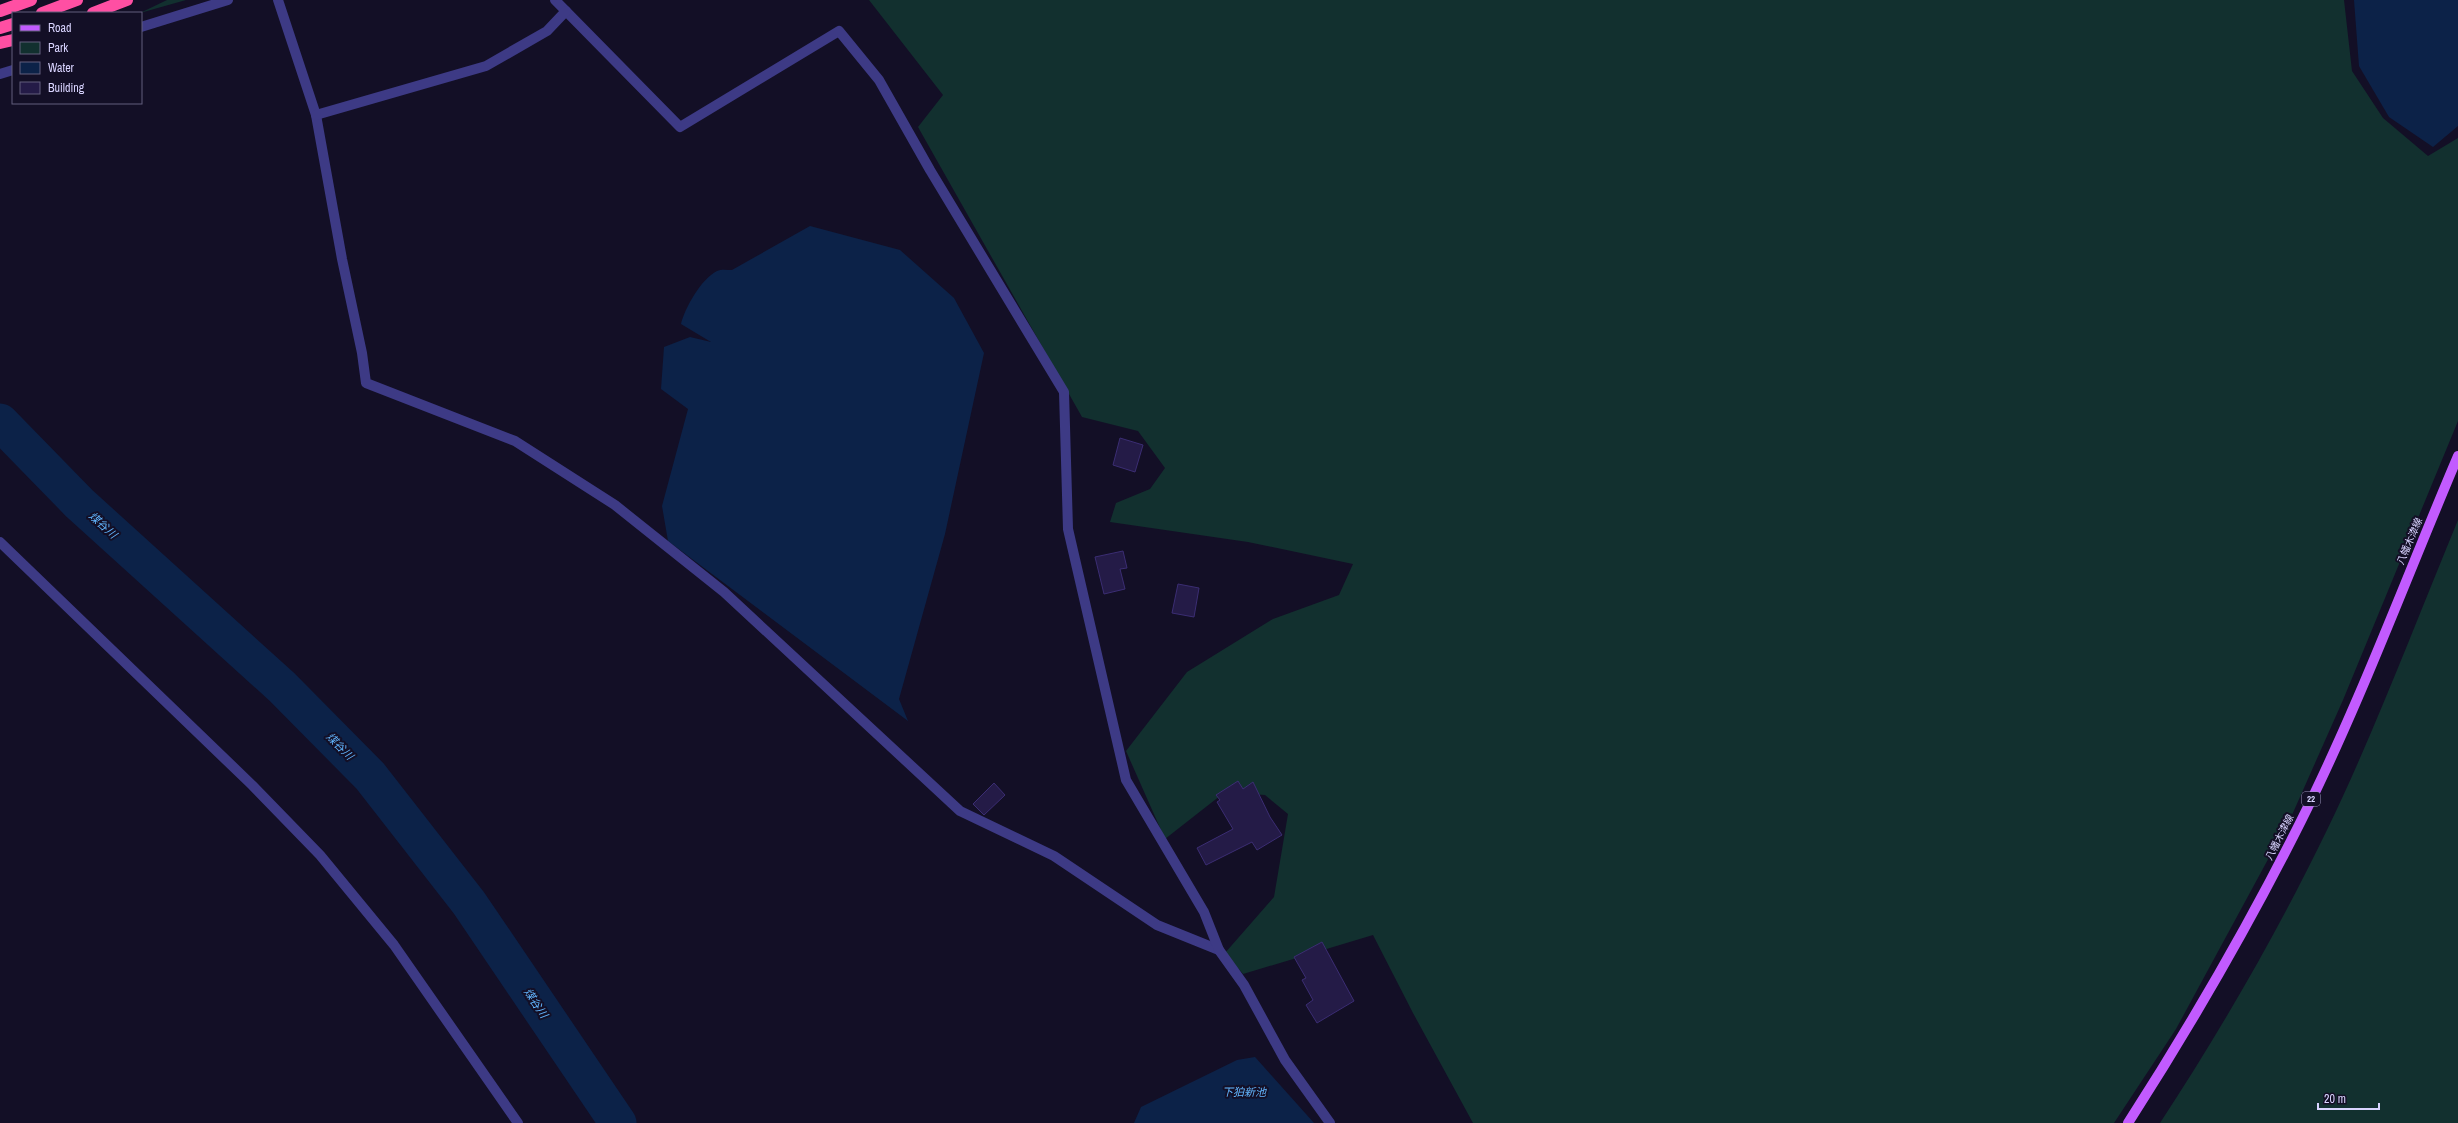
<svg xmlns="http://www.w3.org/2000/svg" width="2458" height="1123" font-family="'Archivo Narrow','Noto Sans JP',sans-serif">
	<style>
		.green { fill: #12302f }
		.water { fill: #0c2248 }
		.lines { fill: none; stroke-linecap: round; stroke-linejoin: round }
		.river { stroke: #0c2248; stroke-width: 37 }
		.building { fill: #241b47; stroke: #3b2d73 }
		.minor { stroke: #3d3a85; stroke-width: 10 }
		.major { stroke: #c25bff; stroke-width: 10 }
		.highway { stroke: #ff4fa3; stroke-width: 12 }
		.labels { text-anchor: middle; stroke-width: 4; stroke-linejoin: round; paint-order: stroke }
		.shield { fill: #130f26; stroke: #9e99be; stroke-width: 1 }
		.shield-label { font-size: 9px; font-weight: bold; fill: #d9d4ff }
		.street-label { font-size: 10px; fill: #d9d4ff; stroke: #130f26 }
		.water-label { font-size: 11px; font-style: italic; fill: #62b6ff; stroke: #130f26 }
	</style>
	<rect width="100%" height="100%" fill="#130f26"/>
	<g class="green">
		<path d="M 167,0 L 186,0 L 140,13 Z"/>
		<path d="M 869,0 L 2344,0 L 2352,71 L 2383,118 L 2428,156 L 2458,138 L 2458,421 L 2343,700 L 2292,815 L 2176,1029 L 2114,1123 L 1473,1123 L 1413,1013 L 1373,935 L 1243,974 L 1225,953 L 1274,897 L 1288,814 L 1265,795 L 1225,792 L 1165,839 L 1126,751 L 1187,672 L 1273,619 L 1339,595 L 1353,564 L 1248,542 L 1110,522 L 1116,503 L 1150,489 L 1165,468 L 1138,431 L 1082,417 L 918,127 L 943,95 Z"/>
		<path d="M 2458,520 L 2458,1123 L 2160,1123 C 2221,1030 2277,933 2326,832 C 2375,731 2415,624 2458,520 Z"/>
	</g>
	<g class="water">
		<path d="M 2354,0 L 2458,0 L 2458,126 L 2433,147 L 2389,117 L 2359,66 Z"/>
		<path d="M 810,226 L 900,250 L 954,298 L 984,353 L 945,534 L 899,699 L 908,721 L 668,541 L 662,506 L 688,409 L 661,389 L 664,347 L 690,337 L 711,342 L 681,324 C 685,308 701,279 717,271 C 721,269 727,270 732,270 Z"/>
		<path d="M 1255,1057 L 1314,1123 L 1134,1123 L 1141,1107 L 1237,1060 Z"/>
	</g>
	<g class="lines">
		<path class="river" d="M 0,422 L 79,503 L 282,687 L 370,776 L 469,903 L 618,1123"/>
	</g>
	<g class="building">
		<path d="M 1120,438 L 1143,445 L 1135,472 L 1113,465 Z"/>
		<path d="M 1123,551 L 1127,568 L 1120,569 L 1125,589 L 1104,594 L 1095,557 Z"/>
		<path d="M 1178,584 L 1199,588 L 1194,617 L 1172,613 Z"/>
		<path d="M 1238,781 L 1243,789 L 1253,782 L 1270,817 L 1282,835 L 1257,850 L 1252,842 L 1206,865 L 1197,848 L 1233,829 L 1217,802 L 1220,800 L 1216,795 Z"/>
		<path d="M 994,783 L 1005,795 L 984,815 L 973,804 Z"/>
		<path d="M 1322,942 L 1354,1001 L 1317,1023 L 1306,1005 L 1313,1000 L 1302,980 L 1306,978 L 1294,957 Z"/>
	</g>
	<g class="lines">
		<g class="minor">
			<path d="M 278,0 L 316,115 L 342,259 L 362,353 L 366,383 L 515,441 L 615,505 L 724,592 L 960,811 L 1054,856 L 1157,925 L 1219,950"/>
			<path d="M 555,0 L 680,127 L 839,31 L 879,80 L 930,170 L 1064,392 L 1068,529 L 1126,780 L 1204,912 L 1219,950 L 1244,985 L 1285,1060 L 1330,1123"/>
			<path d="M 141,27 L 228,0"/>
			<path d="M 0,74 L 13,70"/>
			<path d="M 316,115 L 486,66 L 547,31 L 566,11"/>
			<path d="M 0,542 L 252,785 L 320,855 L 394,945 L 518,1123"/>
		</g>
		<path class="major" d="M 2128,1123 C 2191,1025 2249,925 2301,821 C 2360,703 2406,578 2458,456"/>
		<g class="highway">
			<path d="M 0,11 L 31,0"/>
			<path d="M 42,13 L 77,0"/>
			<path d="M 93,13 L 127,0"/>
			<path d="M 0,28 L 13,24"/>
			<path d="M 0,43 L 13,40"/>
		</g>
	</g>
	<g class="labels">
		<rect class="shield" x="2302" y="792" width="18" height="14" rx="3"/>
		<g class="shield-label">
			<text x="2311" y="802">22</text>
		</g>
		<g class="street-label">
			<text transform="translate(2409 541) rotate(-67)" y="4">八幡木津線</text>
			<text transform="translate(2279 837) rotate(-63)" y="4">八幡木津線</text>
		</g>
		<g class="water-label">
			<text transform="translate(103 525) rotate(42)" y="4">煤谷川</text>
			<text transform="translate(340 746) rotate(45)" y="4">煤谷川</text>
			<text transform="translate(536 1003) rotate(56)" y="4">煤谷川</text>
			<text x="1244" y="1096">下狛新池</text>
		</g>
	</g>
	<rect x="12" y="12" width="130" height="92" fill="#130f26" stroke="#625e7d"/>
	<rect x="20" y="25" width="20" height="6" fill="#c25bff" stroke="#625e7d"/>
	<text x="48" y="32" font-size="12" fill="#d9d4ff">Road</text>
	<rect x="20" y="42" width="20" height="12" fill="#12302f" stroke="#625e7d"/>
	<text x="48" y="52" font-size="12" fill="#d9d4ff">Park</text>
	<rect x="20" y="62" width="20" height="12" fill="#0c2248" stroke="#625e7d"/>
	<text x="48" y="72" font-size="12" fill="#d9d4ff">Water</text>
	<rect x="20" y="82" width="20" height="12" fill="#241b47" stroke="#625e7d"/>
	<text x="48" y="92" font-size="12" fill="#d9d4ff">Building</text>
	<path d="M2318 1103v6h61v-6" fill="none" stroke="#d9d4ff" stroke-width="2"/>
	<text x="2324" y="1103" font-size="12" fill="#d9d4ff" stroke="#130f26" stroke-width="3" paint-order="stroke">20 m</text>
</svg>
